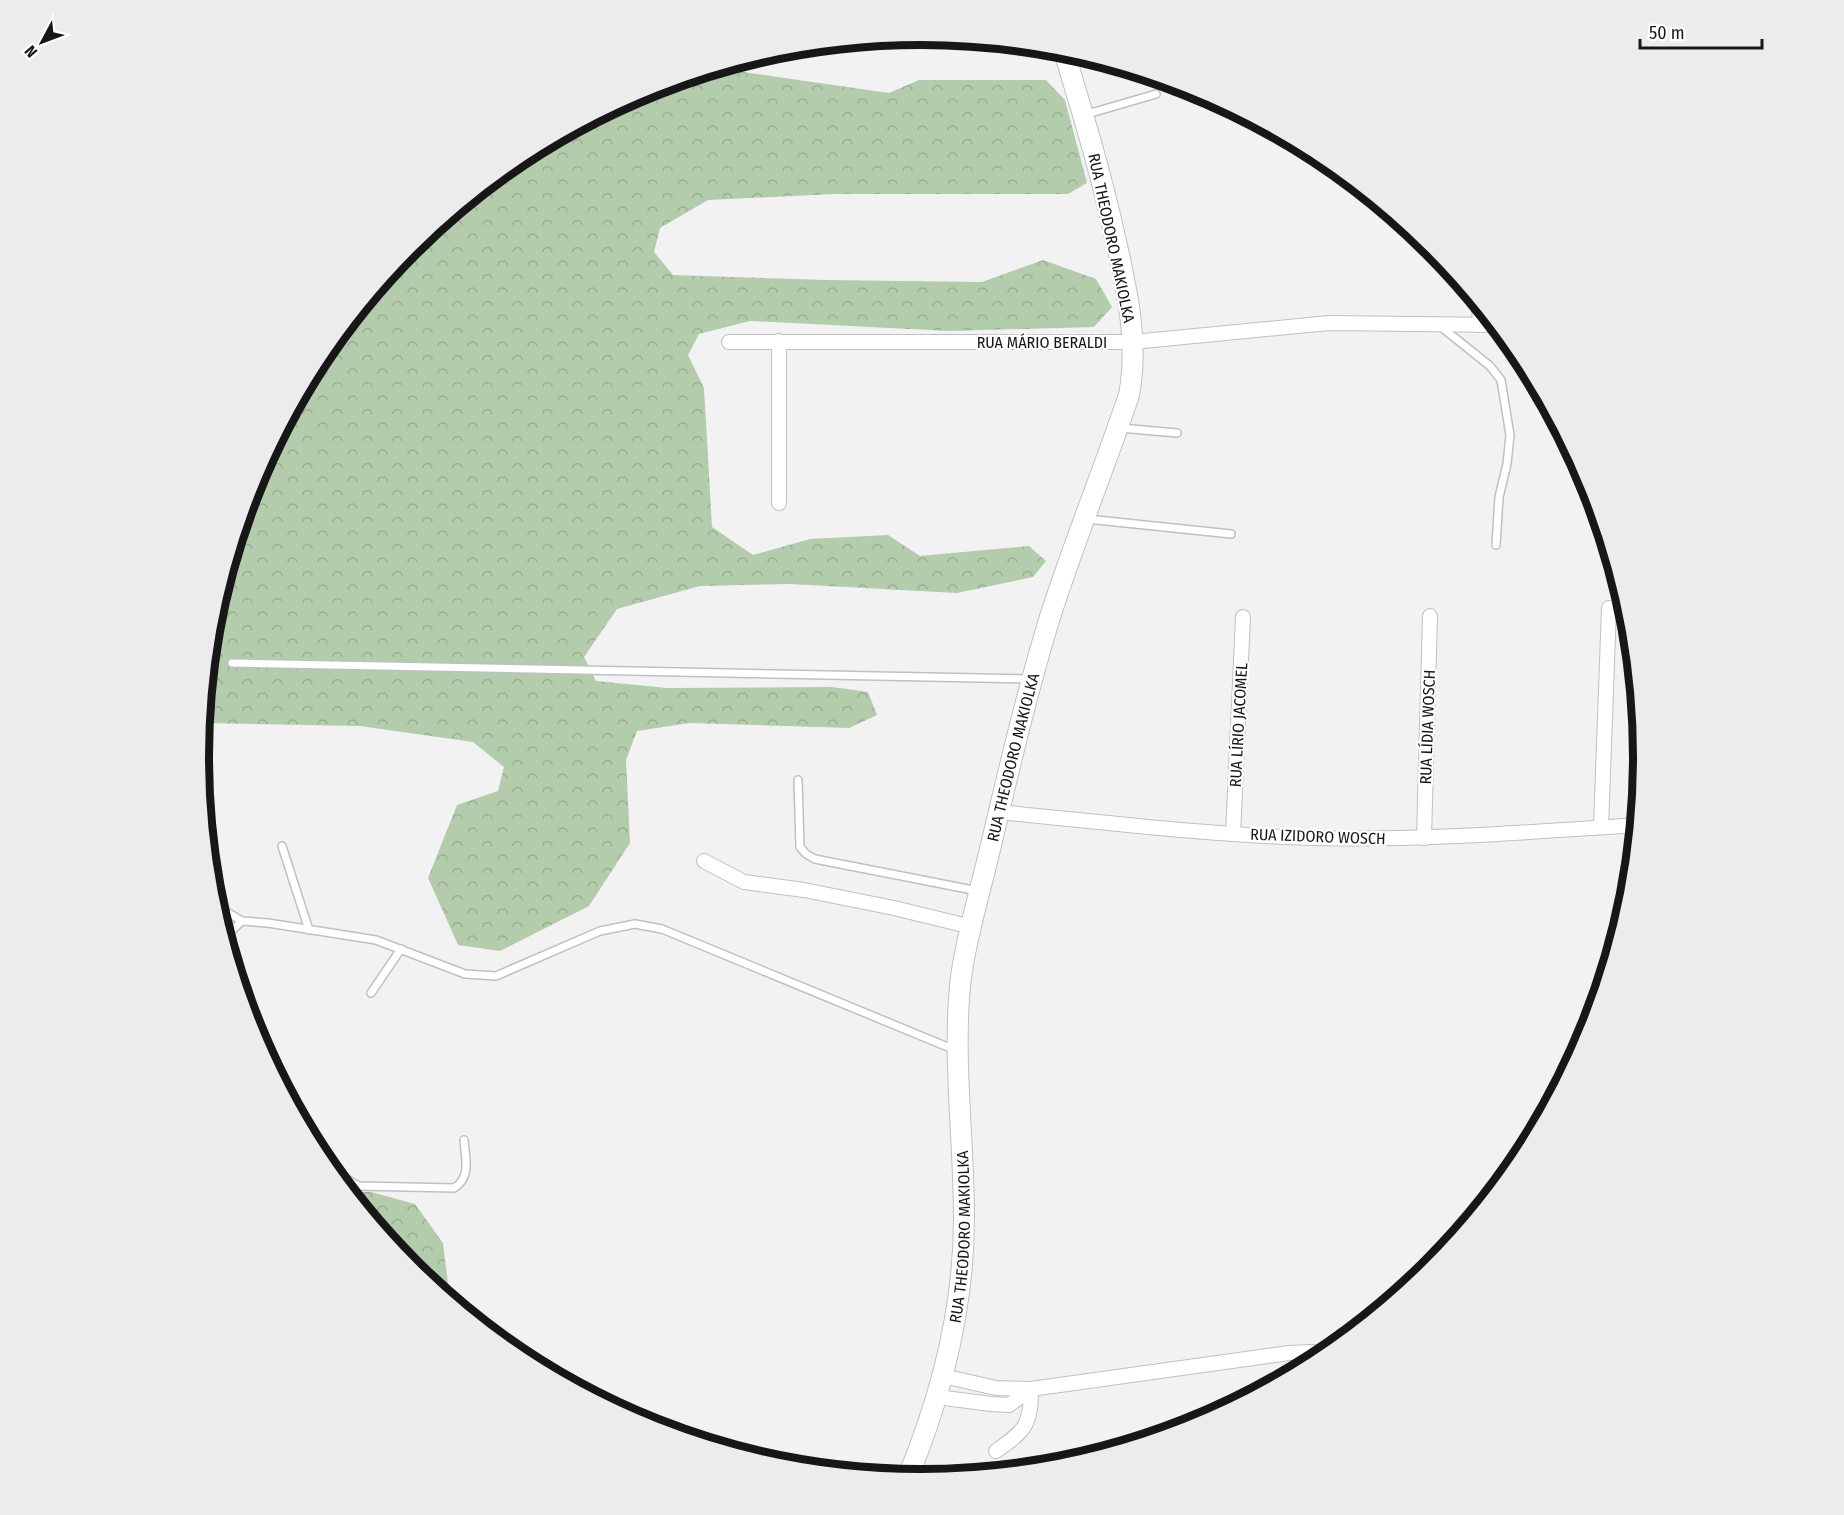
<svg xmlns="http://www.w3.org/2000/svg" width="1844" height="1515" font-family="'Fira Sans Condensed',sans-serif">
	<style>
		.forest { fill: url(#forest-crowns) }
		.lines { fill: none; stroke-linecap: round; stroke-linejoin: round }
		.lane-casing { stroke: #bfc0c1; stroke-width: 10 }
		.street-casing { stroke: #bfc0c1; stroke-width: 16 }
		.secondary-casing { stroke: #bfc0c1; stroke-width: 22 }
		.lane { stroke: #fff; stroke-width: 7 }
		.street { stroke: #fff; stroke-width: 14 }
		.secondary { stroke: #fff; stroke-width: 20 }
		.labels { text-anchor: middle; stroke-width: 4.5; stroke-linejoin: round; paint-order: stroke }
		.street-label { font-size: 16px; fill: #171717; stroke: #fff }
		.rim { fill: none; stroke: #171717; stroke-width: 8 }
	</style>
	<defs>
		<pattern id="forest-crowns" width="20" height="18" patternUnits="userSpaceOnUse" patternTransform="scale(1.5)"><rect width="20" height="18" fill="#b3ccab"/><path d="M2 6a3 3 0 1 1 6 0M12 15a3 3 0 1 1 6 0" fill="none" stroke="#99ae92"/></pattern>
	</defs>
	<rect width="100%" height="100%" fill="#f2f2f3"/>
	<g class="forest">
		<path d="M 716,68 L 889,93 L 919,80 L 1046,80 L 1065,100 L 1087,183 L 1068,194 L 834,194 L 708,200 L 660,228 L 654,252 L 673,275 L 825,280 L 982,282 L 1043,260 L 1096,279 L 1112,307 L 1094,327 L 949,331 L 750,321 L 699,334 L 688,355 L 704,388 L 712,527 L 753,555 L 810,539 L 888,535 L 920,556 L 1029,546 L 1046,561 L 1033,577 L 957,593 L 790,584 L 700,586 L 617,609 L 584,657 L 596,681 L 667,688 L 832,687 L 868,692 L 877,715 L 849,728 L 689,723 L 637,731 L 626,760 L 630,843 L 589,906 L 500,951 L 458,945 L 428,878 L 457,805 L 498,791 L 504,767 L 473,742 L 360,726 L 202,723 L 213,616 L 254,481 L 321,356 L 411,246 L 521,156 L 646,89 Z"/>
		<path d="M 348,1192 L 371,1192 L 415,1204 L 443,1243 L 449,1292 L 487,1332 L 411,1268 Z"/>
	</g>
	<g class="lines">
		<g class="lane-casing">
			<g id="lane">
				<path d="M 1084,115 L 1156,94"/>
				<path d="M 1440,326 L 1490,366 L 1501,380 L 1510,435 L 1507,464 L 1499,497 L 1496,545"/>
				<path d="M 1120,428 L 1177,433"/>
				<path d="M 1087,519 L 1231,534"/>
				<path d="M 232,663 L 1030,679"/>
				<path d="M 200,764 L 200,750"/>
				<path d="M 798,780 L 800,847 L 806,854 L 815,859 L 978,891"/>
				<path d="M 282,846 L 309,930"/>
				<path d="M 215,905 L 242,921 L 268,923 L 376,940 L 465,974 L 496,976 L 600,931 L 635,924 L 662,929 L 955,1050"/>
				<path d="M 225,937 L 242,921"/>
				<path d="M 371,993 L 401,949"/>
				<path d="M 301,1122 C 325,1143 328,1172 359,1186 L 454,1188 C 472,1177 465,1157 464,1140"/>
			</g>
		</g>
		<g class="street-casing">
			<g id="street">
				<path d="M 1479,302 L 1480,325"/>
				<path d="M 729,342 L 1133,342 L 1329,323 L 1498,325"/>
				<path d="M 779,503 L 779,341"/>
				<path d="M 999,812 C 1103,822 1207,835 1311,838 C 1421,841 1529,832 1638,825"/>
				<path d="M 1601,827 L 1609,608"/>
				<path d="M 1233,834 L 1243,617"/>
				<path d="M 1424,838 L 1430,616"/>
				<path d="M 704,861 L 744,882 L 804,890 L 894,908 L 972,927"/>
				<path d="M 943,1376 L 996,1388 L 1031,1389 L 1289,1353 L 1311,1352 L 1329,1354"/>
				<path d="M 937,1397 L 991,1404 L 1009,1405 L 1031,1389"/>
				<path d="M 996,1451 C 1025,1431 1031,1425 1031,1389"/>
			</g>
		</g>
		<g class="secondary-casing">
			<g id="secondary">
				<path id="s1" d="M 907,1479 C 942,1395 964,1309 964,1218 C 964,1139 952,1055 961,977 C 967,933 981,889 991,845 C 1009,769 1027,692 1050,617 C 1074,542 1104,469 1129,395 C 1139,342 1127,290 1115,237 C 1101,173 1082,111 1063,48"/>
			</g>
		</g>
		<use href="#lane" class="lane"/>
		<use href="#street" class="street"/>
		<use href="#secondary" class="secondary"/>
	</g>
	<g class="labels">
		<g class="street-label">
			<text transform="translate(1112 238) rotate(78)" y="6">RUA THEODORO MAKIOLKA</text>
			<text x="1042" y="348">RUA MÁRIO BERALDI</text>
			<text transform="translate(1238 725) rotate(-87)" y="6">RUA LÍRIO JACOMEL</text>
			<text transform="translate(1427 727) rotate(-88)" y="6">RUA LÍDIA WOSCH</text>
			<text dy="6" stroke="none"><textPath href="#s1" startOffset="736">RUA THEODORO MAKIOLKA</textPath></text>
			<text transform="translate(1318 836) rotate(2)" y="6">RUA IZIDORO WOSCH</text>
			<text dy="6" stroke="none"><textPath href="#s1" startOffset="250">RUA THEODORO MAKIOLKA</textPath></text>
		</g>
	</g>
	<path d="M0 0H1844V1515H0ZM209 757a712 712 0 1 1 1424 0a712 712 0 1 1-1424 0Z" fill="#ececec" fill-rule="evenodd"/>
	<path class="rim" d="M209 757a712 712 0 1 1 1424 0a712 712 0 1 1-1424 0Z"/>
	<g transform="translate(42 42) rotate(229)" stroke="#ffffff" stroke-width="4.5" paint-order="stroke">
	<path d="M0-4.5L10 22L0 15L-10 22Z" fill="#171717"/>
	<text y="-9" font-size="16" font-weight="bold" text-anchor="middle" fill="#171717">N</text>
	</g>
	<path d="M1640 39v9h122v-9" fill="none" stroke="#171717" stroke-width="3"/>
	<text x="1649" y="39" font-size="18" fill="#171717" stroke="#ffffff" stroke-width="4.5" paint-order="stroke">50 m</text>
</svg>
